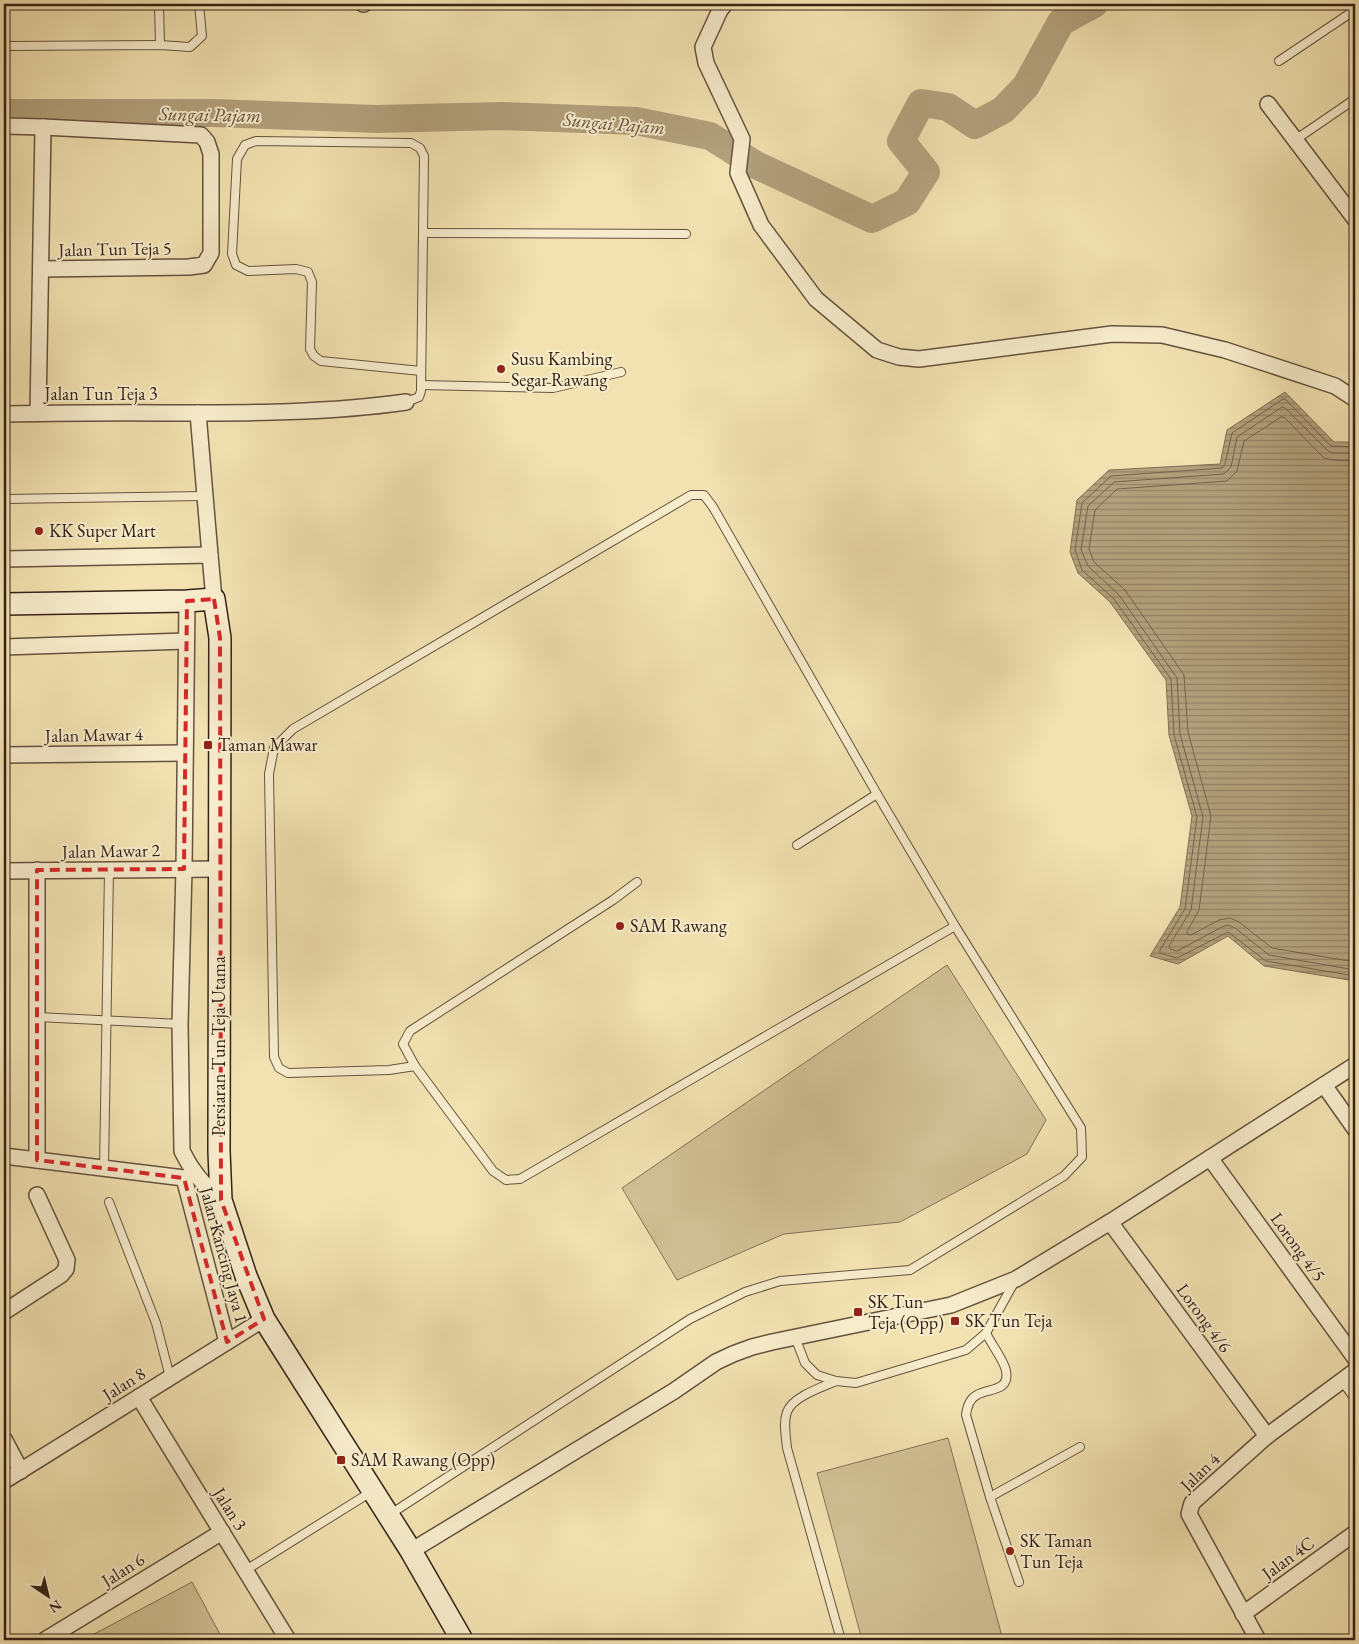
<svg xmlns="http://www.w3.org/2000/svg" width="1359" height="1644" font-family="'EB Garamond',serif">
	<style>
		.green { fill: #d2c297; stroke: #847257 }
		.water { fill: url(#water-rules); stroke: #806f54 }
		.lines { fill: none; stroke-linecap: round; stroke-linejoin: round }
		.shore { stroke: #74624a; stroke-width: 1 }
		.river { stroke: #b2a17d; stroke-width: 28 }
		.lane-casing { stroke: #65533e; stroke-width: 10 }
		.street-casing { stroke: #65533e; stroke-width: 18 }
		.secondary-casing { stroke: #362317; stroke-width: 24 }
		.lane { stroke: #f7eccc; stroke-width: 8 }
		.street { stroke: #f7eccc; stroke-width: 15 }
		.secondary { stroke: #f7eccc; stroke-width: 21 }
		.marked { fill: none; stroke: #d62828; stroke-width: 4; stroke-dasharray: 10 6; stroke-linejoin: round }
		.poi-dot { fill: #8f2418; stroke: #f7eccc; stroke-width: 2 }
		.labels { text-anchor: middle; stroke-width: 4; stroke-linejoin: round; paint-order: stroke }
		.street-label { font-size: 18px; fill: #362317; stroke: #f7eccc }
		.poi-label { font-size: 18px; fill: #362317; stroke: #f7eccc; text-anchor: start }
		.water-label { font-size: 19px; font-style: italic; fill: #614f3b; stroke: #f7eccc }
	</style>
	<defs>
		<pattern id="water-rules" width="6" height="5" patternUnits="userSpaceOnUse" patternTransform="scale(1.25)"><rect width="6" height="5" fill="#b2a17d"/><path d="M0 2.5h6" fill="none" stroke="#928365"/></pattern>
	</defs>
	<rect width="100%" height="100%" fill="#f2e2b1"/>
	<filter id="stains"><feTurbulence type="fractalNoise" baseFrequency=".004" numOctaves="4"/><feColorMatrix values="0 0 0 0 .2 0 0 0 0 .09 0 0 0 0 .02 0 0 0 .5 -.17"/></filter>
	<radialGradient id="worn" r=".72"><stop offset=".6" stop-color="#630" stop-opacity="0"/><stop offset="1" stop-color="#630" stop-opacity=".3"/></radialGradient>
	<g class="green">
		<path d="M 947,965 L 1046,1120 L 1027,1154 L 900,1222 L 784,1234 L 677,1280 L 622,1188 Z"/>
		<path d="M 948,1438 L 1003,1640 L 862,1640 L 817,1473 Z"/>
		<path d="M 192,1582 L 223,1640 L 83,1640 Z"/>
	</g>
	<path class="water" d="M 1285,392 L 1334,442 L 1355,442 L 1355,981 L 1264,966 L 1228,936 L 1178,964 L 1150,956 L 1180,907 L 1192,816 L 1169,735 L 1166,680 L 1110,602 L 1078,573 L 1070,552 L 1077,500 L 1109,470 L 1220,464 L 1227,430 Z"/>
	<g class="lines">
		<g class="shore">
			<path d="M 1355,447 L 1331,446 L 1286,400 L 1283,399 L 1232,433 L 1225,464 L 1222,468 L 1111,476 L 1082,503 L 1075,550 L 1082,570 L 1114,599 L 1171,679 L 1174,735 L 1197,817 L 1185,909 L 1160,950 L 1160,953 L 1177,958 L 1228,932 L 1266,961 L 1355,976"/>
			<path d="M 1355,453 L 1333,453 L 1328,451 L 1285,408 L 1282,407 L 1237,437 L 1231,467 L 1224,474 L 1114,482 L 1088,506 L 1081,550 L 1088,566 L 1119,595 L 1177,678 L 1180,734 L 1203,817 L 1191,910 L 1169,946 L 1170,949 L 1177,951 L 1222,927 L 1228,925 L 1235,928 L 1269,955 L 1355,970"/>
			<path d="M 1355,461 L 1333,460 L 1324,458 L 1284,417 L 1281,417 L 1244,441 L 1237,471 L 1227,481 L 1117,489 L 1095,510 L 1089,549 L 1094,562 L 1125,590 L 1184,675 L 1188,732 L 1211,816 L 1199,910 L 1187,932 L 1187,934 L 1191,935 L 1219,920 L 1230,918 L 1239,922 L 1272,948 L 1355,962"/>
		</g>
		<path class="river" d="M 4,113 L 213,113 L 377,119 L 502,116 L 636,121 L 710,136 L 756,165 L 872,219 L 907,202 L 926,172 L 901,141 L 921,103 L 948,107 L 975,125 L 1003,110 L 1026,86 L 1061,22 L 1094,4"/>
		<g class="lane-casing">
			<g id="lane">
				<path d="M 159,4 L 160,45"/>
				<path d="M 4,46 L 160,45 L 190,47 L 202,36 L 199,4"/>
				<path d="M 1279,61 L 1355,10"/>
				<path d="M 1295,140 L 1355,99"/>
				<path d="M 424,233 L 686,234"/>
				<path d="M 421,385 L 553,388 L 621,372"/>
				<path d="M 406,402 L 419,397 L 421,391 L 424,156 L 420,148 L 411,143 L 256,141 L 245,145 L 237,159 L 232,254 L 236,265 L 248,271 L 296,269 L 308,272 L 312,282 L 310,349 L 314,356 L 321,361 L 421,371"/>
				<path d="M 4,499 L 205,496"/>
				<path d="M 797,845 L 877,794"/>
				<path d="M 37,1017 L 180,1024"/>
				<path d="M 415,1066 L 403,1044 L 410,1031 L 613,900 L 637,882"/>
				<path d="M 104,1168 L 109,870"/>
				<path d="M 109,1202 L 156,1323 L 170,1377"/>
				<path d="M 986,1333 C 990,1342 1005,1362 1006,1371 C 1010,1392 988,1388 977,1395 C 969,1399 967,1407 966,1415 L 990,1497 L 1019,1582"/>
				<path d="M 795,1337 L 805,1363 L 817,1375 L 836,1381 L 856,1383 L 966,1350 L 986,1333 L 1015,1281"/>
				<path d="M 836,1381 C 822,1387 792,1397 787,1412 C 783,1423 786,1437 787,1448 L 841,1640"/>
				<path d="M 1342,1381 L 1355,1399"/>
				<path d="M 990,1497 L 1080,1447"/>
				<path d="M 389,1515 L 690,1319 L 745,1292 L 780,1281 L 910,1270 L 1064,1176 L 1082,1157 L 1081,1128 L 955,926 L 877,794 L 713,507 L 704,495 L 691,495 L 293,729 L 274,748 L 269,774 L 274,1057 L 279,1068 L 288,1073 L 389,1070 L 415,1066 L 493,1171 L 506,1180 L 520,1179 L 955,926"/>
				<path d="M 246,1570 L 371,1492"/>
			</g>
		</g>
		<g class="street-casing">
			<g id="street">
				<path d="M 363,4 L 364,4"/>
				<path d="M 725,4 L 720,10 L 703,47 L 706,63 L 742,139 L 738,173 L 761,225 L 816,299 L 877,350 L 899,357 L 919,359 L 1112,334 L 1162,335 L 1225,350 L 1335,386 L 1355,399"/>
				<path d="M 1268,104 L 1355,219"/>
				<path d="M 4,126 L 43,127 L 201,135 L 207,142 L 211,154 L 211,253 L 204,265 L 189,267 L 41,269"/>
				<path d="M 38,413 L 43,127"/>
				<path d="M 198,413 L 210,555"/>
				<path d="M 4,414 C 59,413 115,412 171,413 C 249,413 329,413 406,402"/>
				<path d="M 4,559 L 210,555 L 214,599"/>
				<path d="M 187,601 L 184,869 L 180,1024 L 182,1151 C 192,1172 204,1186 221,1200"/>
				<path d="M 4,647 L 186,641"/>
				<path d="M 4,755 L 184,753"/>
				<path d="M 37,870 L 37,1160"/>
				<path d="M 4,871 L 219,869"/>
				<path d="M 1324,1085 L 1355,1129"/>
				<path d="M 4,1156 L 184,1178"/>
				<path d="M 1210,1158 L 1355,1358"/>
				<path d="M 184,1178 L 227,1342"/>
				<path d="M 1110,1222 L 1267,1436"/>
				<path d="M 4,1312 L 61,1275 L 66,1269 L 67,1260 L 37,1195"/>
				<path d="M 139,1397 L 288,1640"/>
				<path d="M 4,1439 L 21,1471"/>
				<path d="M 4,1481 L 264,1319"/>
				<path d="M 411,1551 L 674,1391 L 716,1362 L 733,1354 L 752,1347 L 772,1342 L 951,1305 L 1016,1279 L 1110,1222 L 1355,1065"/>
				<path d="M 1243,1614 L 1355,1533"/>
				<path d="M 45,1640 L 222,1532"/>
				<path d="M 1258,1640 L 1189,1514 L 1192,1503 L 1267,1436 L 1355,1371"/>
			</g>
		</g>
		<g class="secondary-casing">
			<path id="secondary" d="M 4,604 L 187,601 L 214,599 L 220,638 L 219,1151 L 221,1200 L 246,1276 L 264,1319 L 411,1551 L 462,1640"/>
		</g>
		<use href="#lane" class="lane"/>
		<use href="#street" class="street"/>
		<use href="#secondary" class="secondary"/>
	</g>
	<path class="marked" d="M 214,599 L 220,638 L 221,1200 L 264,1319 L 227,1342 L 184,1178 L 37,1160 L 37,870 L 184,869 L 187,601 Z"/>
	<g class="poi-dot">
		<circle cx="501" cy="369" r="5"/>
		<circle cx="39" cy="531" r="5"/>
		<rect x="203" y="740" width="10" height="10" rx="2.5"/>
		<circle cx="620" cy="926" r="5"/>
		<rect x="853" y="1307" width="10" height="10" rx="2.5"/>
		<rect x="950" y="1316" width="10" height="10" rx="2.5"/>
		<rect x="336" y="1455" width="10" height="10" rx="2.5"/>
		<circle cx="1010" cy="1551" r="5"/>
	</g>
	<g class="labels">
		<g class="street-label">
			<text transform="translate(115 249) rotate(-1)" y="6">Jalan Tun Teja 5</text>
			<text x="101" y="400">Jalan Tun Teja 3</text>
			<text transform="translate(94 735) rotate(-1)" y="6">Jalan Mawar 4</text>
			<text transform="translate(111 851) rotate(-1)" y="6">Jalan Mawar 2</text>
			<text transform="translate(219 1046) rotate(-90)" y="6">Persiaran Tun Teja Utama</text>
			<text transform="translate(1298 1247) rotate(54)" y="6">Lorong 4/5</text>
			<text transform="translate(224 1255) rotate(75)" y="6">Jalan Kancing Jaya 1</text>
			<text transform="translate(1204 1318) rotate(54)" y="6">Lorong 4/6</text>
			<text transform="translate(124 1384) rotate(-32)" y="6">Jalan 8</text>
			<text transform="translate(1200 1472) rotate(-44)" y="6">Jalan 4</text>
			<text transform="translate(230 1509) rotate(58)" y="6">Jalan 3</text>
			<text transform="translate(1288 1558) rotate(-36)" y="6">Jalan 4C</text>
			<text transform="translate(123 1570) rotate(-32)" y="6">Jalan 6</text>
		</g>
		<g class="poi-label">
			<text x="511" y="365">Susu Kambing<tspan x="511" dy="21">Segar Rawang</tspan></text>
			<text x="49" y="537">KK Super Mart</text>
			<text x="218" y="751">Taman Mawar</text>
			<text x="630" y="932">SAM Rawang</text>
			<text x="868" y="1308">SK Tun<tspan x="868" dy="21">Teja (Opp)</tspan></text>
			<text x="965" y="1327">SK Tun Teja</text>
			<text x="351" y="1466">SAM Rawang (Opp)</text>
			<text x="1020" y="1547">SK Taman<tspan x="1020" dy="21">Tun Teja</tspan></text>
		</g>
		<g class="water-label">
			<text transform="translate(210 114) rotate(1)" y="7">Sungai Pajam</text>
			<text transform="translate(614 123) rotate(5)" y="7">Sungai Pajam</text>
		</g>
	</g>
	<rect width="1359" height="1644" fill="none" stroke="#f2e2b1" stroke-width="20"/>
	<rect x="5" y="5" width="1349" height="1634" fill="none" stroke="#362317" stroke-width="2.5"/>
	<rect x="10" y="10" width="1339" height="1624" fill="none" stroke="#362317"/>
	<g transform="translate(48 1596) rotate(145)" stroke="#f7eccc" stroke-width="4" paint-order="stroke">
	<path d="M0-4L9 19L0 12L-9 19Z" fill="#362317"/>
	<text y="-8" font-size="14" font-weight="bold" text-anchor="middle" fill="#362317">N</text>
	</g>
	<rect width="100%" height="100%" filter="url(#stains)"/>
	<rect width="100%" height="100%" fill="url(#worn)"/>
</svg>
